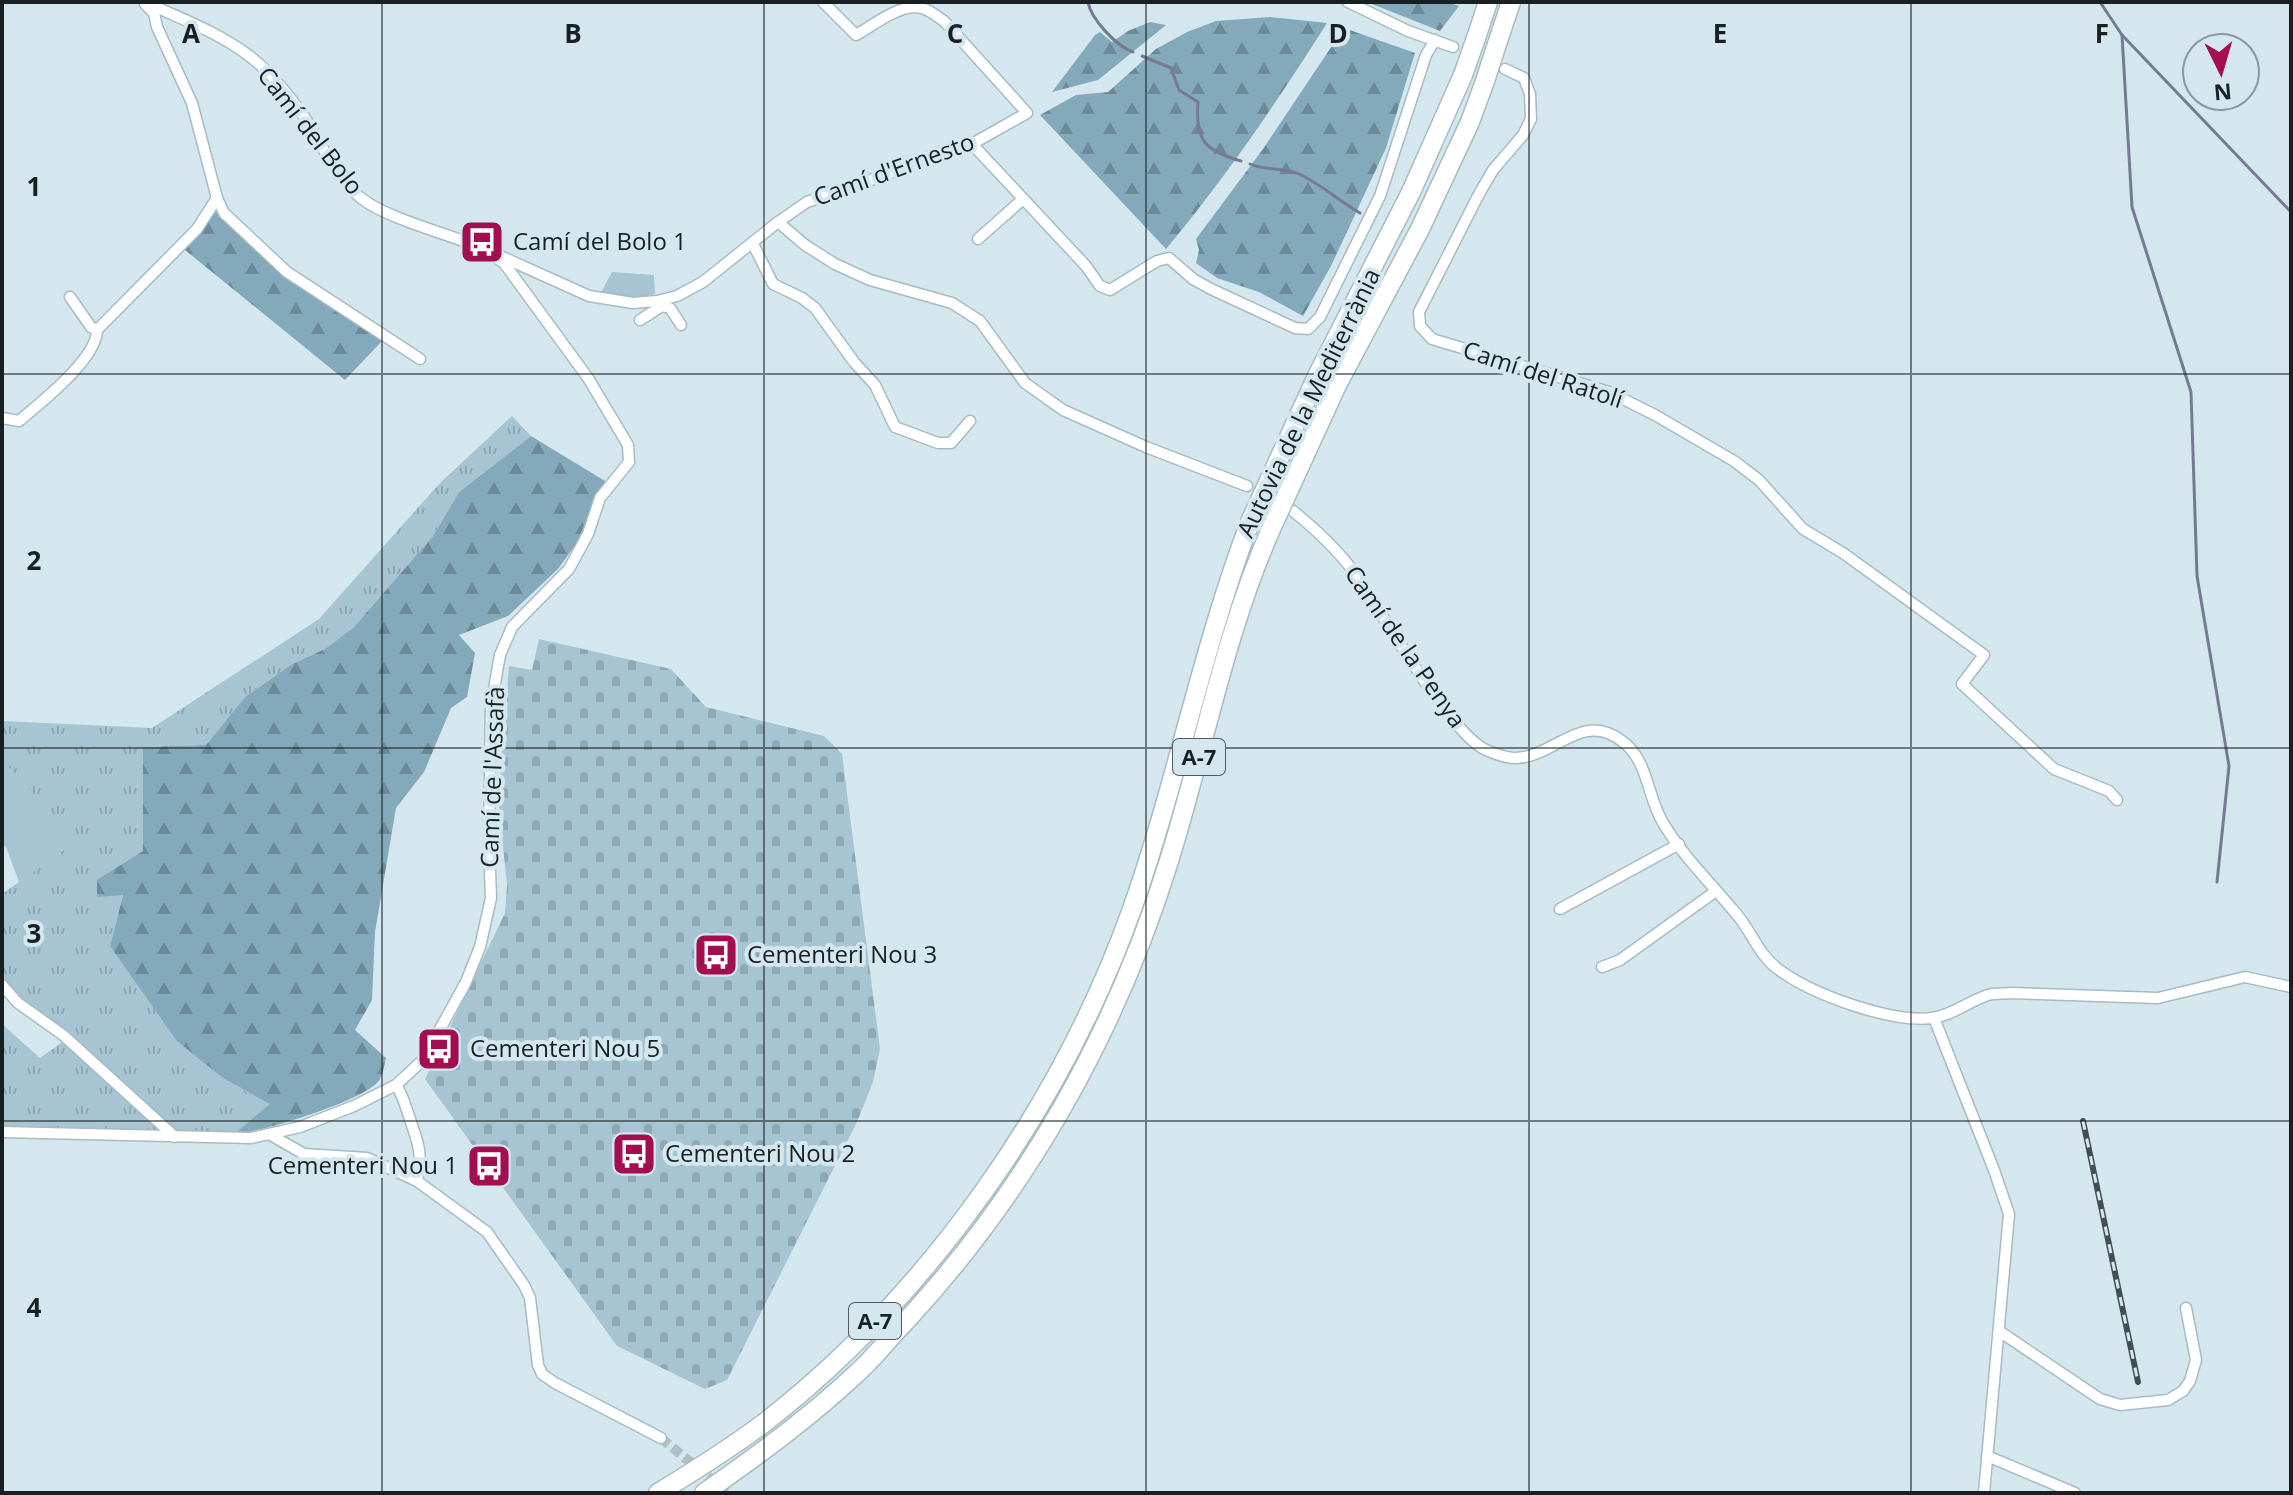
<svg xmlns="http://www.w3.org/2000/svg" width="2293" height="1495" font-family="'Open Sans',sans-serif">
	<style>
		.grass { fill: url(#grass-tufts) }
		.forest { fill: url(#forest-firs) }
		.cemetery { fill: url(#cemetery-stones) }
		.pitch { fill: #a6c4d1 }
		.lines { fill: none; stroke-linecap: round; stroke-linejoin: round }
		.stream { stroke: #767a92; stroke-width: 3 }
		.street-tunnel { stroke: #afbfc6; stroke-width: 10; stroke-dasharray: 10 5; stroke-linecap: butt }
		.street-casing { stroke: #a8bac2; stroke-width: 13 }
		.highway-casing { stroke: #a8bac2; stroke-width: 21 }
		.street { stroke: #fff; stroke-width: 10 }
		.highway { stroke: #fff; stroke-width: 18 }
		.rail-casing { stroke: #444e52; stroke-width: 6 }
		.rail { stroke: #d4e7ef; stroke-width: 3; stroke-dasharray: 9; stroke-linecap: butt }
		.highway-bridge-casing { stroke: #a8bac2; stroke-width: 21; stroke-linecap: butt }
		.highway-bridge { stroke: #fff; stroke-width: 18 }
		.grid { fill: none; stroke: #192023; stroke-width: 2; stroke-opacity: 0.55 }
		.labels { text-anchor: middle; stroke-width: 8; stroke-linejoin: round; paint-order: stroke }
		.shield { fill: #d4e7ef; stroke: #515c60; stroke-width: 2 }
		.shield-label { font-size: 22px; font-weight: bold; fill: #192023 }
		.street-label { font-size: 24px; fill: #192023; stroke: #d4e7ef }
		.poi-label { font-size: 24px; fill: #192023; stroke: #d4e7ef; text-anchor: start }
		.grid-label { font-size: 26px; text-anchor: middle; font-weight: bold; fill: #192023; stroke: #d4e7ef; stroke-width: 8; stroke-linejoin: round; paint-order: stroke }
	</style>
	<defs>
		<pattern id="grass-tufts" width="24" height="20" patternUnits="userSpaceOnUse" patternTransform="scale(2)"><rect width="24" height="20" fill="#a6c4d1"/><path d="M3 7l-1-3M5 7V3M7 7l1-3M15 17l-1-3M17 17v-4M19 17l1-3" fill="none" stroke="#8ea8b3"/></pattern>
		<pattern id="forest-firs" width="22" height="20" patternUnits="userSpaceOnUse" patternTransform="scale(2)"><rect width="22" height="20" fill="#84a9ba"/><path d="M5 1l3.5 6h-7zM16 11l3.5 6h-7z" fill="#6b8997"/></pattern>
		<pattern id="cemetery-stones" width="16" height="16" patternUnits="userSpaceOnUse" patternTransform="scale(2)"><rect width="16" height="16" fill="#a6c4d1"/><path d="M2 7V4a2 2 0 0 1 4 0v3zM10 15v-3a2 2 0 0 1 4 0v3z" fill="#8ea8b3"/></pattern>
	</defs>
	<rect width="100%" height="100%" fill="#d4e7ef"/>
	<path class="grass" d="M 512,416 L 531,436 L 459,492 L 433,536 L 353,628 L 325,649 L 292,664 L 245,697 L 206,745 L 143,747 L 144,851 L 123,894 L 110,946 L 138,982 L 223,1078 L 271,1104 L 234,1134 L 2,1126 L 2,1024 L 40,1058 L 65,1040 L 2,980 L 2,894 L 76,841 L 2,760 L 2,721 L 152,728 L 319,619 L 439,484 Z"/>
	<g class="forest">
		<path d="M 1367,2 L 1447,2 L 1459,6 L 1440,31 Z"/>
		<path d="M 1270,17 L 1327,23 C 1277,102 1226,177 1166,249 L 1040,115 L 1076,95 L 1108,92 L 1156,49 L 1187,32 L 1216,21 Z"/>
		<path d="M 1150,22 L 1166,25 L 1098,80 L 1052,92 L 1095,35 L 1100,32 L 1112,42 L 1128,31 Z"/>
		<path d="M 1344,28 L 1415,53 L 1386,148 L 1332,264 L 1303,316 L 1259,292 L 1217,278 L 1196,263 L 1199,250 L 1196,239 L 1263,149 Z"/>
		<path d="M 216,212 L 301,288 L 382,341 L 345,380 L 185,250 Z"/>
		<path d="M 531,436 L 605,481 L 576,544 L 558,569 L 508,616 L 459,635 L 475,653 L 467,697 L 451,708 L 424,772 L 396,808 L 375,932 L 372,1000 L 355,1030 L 386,1058 C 384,1066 383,1076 378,1082 C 359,1102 263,1132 234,1134 L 270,1104 L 223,1078 L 177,1041 L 110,946 L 123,895 L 97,897 L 97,880 L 143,851 L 143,747 L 206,745 L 245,697 L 292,664 L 325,649 L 353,628 L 433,536 L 459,492 Z"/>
	</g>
	<path class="cemetery" d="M 539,639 L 671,669 L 706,707 L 824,736 L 842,754 L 880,1049 L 873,1082 L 857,1122 L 727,1380 L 705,1389 L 617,1346 L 425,1079 L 505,913 L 507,885 L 498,797 L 509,666 L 532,670 Z"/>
	<g class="pitch">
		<path d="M 612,272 L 654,275 L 655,294 L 636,298 L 599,296 Z"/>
		<path d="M 2,760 L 77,841 L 19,882 L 6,847 L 2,844 Z"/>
	</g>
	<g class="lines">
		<g class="stream">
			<path d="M 1088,2 C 1091,19 1116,46 1133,52"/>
			<path d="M 2100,2 L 2122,35 L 2291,212"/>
			<path d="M 2122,35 L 2132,207 L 2191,392 L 2197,576 L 2229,766 L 2217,882"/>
			<path d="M 1142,56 L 1171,68 L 1179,90 L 1198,102 C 1195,140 1205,151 1241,161"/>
			<path d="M 1250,164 C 1266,171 1283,167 1299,174 C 1321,184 1340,202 1360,213"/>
		</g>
		<path class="street-tunnel" d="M 661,1438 L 728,1493"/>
		<g class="street-casing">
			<g id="street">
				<path d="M 145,2 C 179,18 218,32 248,55 C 271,72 289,95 305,118 C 323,145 335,178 361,198 C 387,219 452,235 485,249"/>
				<path d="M 1348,2 L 1408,31 L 1453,47"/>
				<path d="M 145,4 L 154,13 L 157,27 L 192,103 L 217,198 L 224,213 L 287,272 L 420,359"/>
				<path d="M 1505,69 L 1524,78 L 1530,94 L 1531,119 L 1523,135 L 1493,170 L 1479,194 L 1419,312 L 1420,326 L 1432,339 L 1609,392 L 1655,415 L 1734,461 L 1759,480 L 1803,529 L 1843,553 L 1984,655 L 1962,684 L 2054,769 L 2109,791 L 2117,800"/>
				<path d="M 972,144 L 1086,266 L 1100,286 L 1110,290 L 1157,261 L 1169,258 L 1193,279 L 1211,289 L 1295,328 L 1308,329 L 1320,317 L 1380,196 L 1426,55 L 1435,40"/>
				<path d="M 778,222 L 805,245 L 835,264 L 870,280 L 952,303 L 980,321 L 1025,383 L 1063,410 L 1146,447 L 1247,486"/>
				<path d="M 978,239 L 1023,199"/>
				<path d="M 753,244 L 773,284 L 802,298 L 815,308 L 854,362 L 875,385 L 895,427 L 938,443 L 951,443 L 970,421"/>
				<path d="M 500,256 L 589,296 L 633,303 L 657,301 L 677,296 L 703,282 L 778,222 L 807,202 L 888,174 L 959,144 L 972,144 L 1027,113 L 944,21 C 935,15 926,7 915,7 C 896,7 872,26 856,35 L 823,2"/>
				<path d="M 70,297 L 91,327 L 97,330 L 197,229 L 217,198"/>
				<path d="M 640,320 L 662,306 L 670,308 L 681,325"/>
				<path d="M 2,418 L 19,421 C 40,403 97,359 97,330"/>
				<path d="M 1293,511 C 1318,531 1338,550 1357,576 C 1383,614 1450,734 1486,750 C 1493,753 1507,758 1515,758 C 1554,758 1581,710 1622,741 C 1648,760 1647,795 1662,821 C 1682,856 1713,885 1738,916 C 1752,933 1759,955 1778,969 C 1811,994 1890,1023 1932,1018 C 1951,1016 1969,1001 1988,995 C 1995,993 2004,994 2012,993 L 2158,998 L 2245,977 L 2291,987"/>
				<path d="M 1560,909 L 1679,844"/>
				<path d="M 1602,967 L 1620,960 L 1716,891"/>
				<path d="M 2,985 L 18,1003 L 63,1035 L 175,1137"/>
				<path d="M 1934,1018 L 1994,1170 L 2009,1214 L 1984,1493"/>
				<path d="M 396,1085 C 403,1095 405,1105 409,1116 C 418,1145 423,1149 417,1181"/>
				<path d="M 2,1132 L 251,1138 L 300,1127 L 354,1106 L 396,1085 L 423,1060 L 466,982 L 480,947 L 491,898 L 489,843 L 491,706 L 500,655 L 512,627 L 569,569 L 588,534 L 600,498 L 629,462 L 628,445 L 588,378 L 504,263 L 481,248"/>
				<path d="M 269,1134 L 304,1154 L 367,1158 L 417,1181 L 487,1232 L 524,1285 L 530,1298 L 538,1365 L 542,1374 L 555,1383 L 661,1438"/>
				<path d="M 1999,1331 L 2100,1399 L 2120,1405 L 2168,1400 L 2183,1391 L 2190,1381 L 2196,1360 L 2186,1308"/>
				<path d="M 1987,1456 L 2075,1493"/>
			</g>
		</g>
		<g class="highway-casing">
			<g id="highway">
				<path d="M 1476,38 L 1488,2"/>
				<path d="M 1497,44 L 1511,2"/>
				<path d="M 1318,374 L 1411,192 L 1463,75"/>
				<path d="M 1337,385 L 1420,229 L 1470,122 L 1485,81"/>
				<path d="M 658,1493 C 694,1471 731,1448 764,1423 C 929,1295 1062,1105 1132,909 C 1177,782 1202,648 1250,522"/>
				<path d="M 704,1493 C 757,1456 809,1418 856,1374 C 874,1358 889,1338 906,1321 C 1027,1190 1115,1034 1168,864 C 1203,753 1224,635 1271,529"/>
			</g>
		</g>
		<use href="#street" class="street"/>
		<use href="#highway" class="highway"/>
		<g class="rail-casing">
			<path id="rail" d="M 2083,1121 L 2138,1382"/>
		</g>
		<use href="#rail" class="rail"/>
		<g class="highway-bridge-casing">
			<g id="highway-bridge">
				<path d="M 1463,75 L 1476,38"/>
				<path d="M 1485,81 L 1497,44"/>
				<path d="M 1250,522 L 1318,374"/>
				<path d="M 1271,529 L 1337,385"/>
			</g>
		</g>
		<use href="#highway-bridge" class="highway-bridge"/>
	</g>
	<path class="grid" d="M 382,2 L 382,1493M 764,2 L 764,1493M 1146,2 L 1146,1493M 1529,2 L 1529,1493M 1911,2 L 1911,1493M 2,374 L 2291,374M 2,748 L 2291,748M 2,1121 L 2291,1121"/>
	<defs>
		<g id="bus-square" transform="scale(2.3)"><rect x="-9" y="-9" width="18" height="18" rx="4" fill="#a20e50" stroke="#d4e7ef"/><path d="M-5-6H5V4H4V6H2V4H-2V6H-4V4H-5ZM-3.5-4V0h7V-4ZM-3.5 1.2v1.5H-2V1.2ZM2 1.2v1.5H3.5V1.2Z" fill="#fff"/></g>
	</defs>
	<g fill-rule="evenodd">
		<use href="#bus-square" x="482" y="242"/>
		<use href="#bus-square" x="716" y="955"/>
		<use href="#bus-square" x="439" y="1049"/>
		<use href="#bus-square" x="634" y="1154"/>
		<use href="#bus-square" x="489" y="1166"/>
	</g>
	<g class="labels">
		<g class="shield">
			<rect x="1173" y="739" width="52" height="36" rx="6"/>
			<rect x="849" y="1303" width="52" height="36" rx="6"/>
		</g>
		<g class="shield-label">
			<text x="1199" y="765">A-7</text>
			<text x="875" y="1329">A-7</text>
		</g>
		<g class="street-label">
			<text transform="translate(310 131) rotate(52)" y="8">Camí del Bolo</text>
			<text transform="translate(894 170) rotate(-20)" y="8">Camí d'Ernesto</text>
			<text transform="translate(1543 375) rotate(18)" y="8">Camí del Ratolí</text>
			<text transform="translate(1309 403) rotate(-64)" y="8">Autovia de la Mediterrània</text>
			<text transform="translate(1405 647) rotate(55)" y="8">Camí de la Penya</text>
			<text transform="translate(493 777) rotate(-88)" y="8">Camí de l'Assafà</text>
		</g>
		<g class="poi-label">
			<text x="513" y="250">Camí del Bolo 1</text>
			<text x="747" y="963">Cementeri Nou 3</text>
			<text x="470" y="1057">Cementeri Nou 5</text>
			<text x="665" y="1162">Cementeri Nou 2</text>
			<text x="458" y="1174" text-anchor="end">Cementeri Nou 1</text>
		</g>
	</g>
	<g class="grid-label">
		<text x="191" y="43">A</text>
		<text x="573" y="43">B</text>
		<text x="955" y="43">C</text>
		<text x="1338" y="43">D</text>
		<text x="1720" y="43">E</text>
		<text x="2102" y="43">F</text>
		<text x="34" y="196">1</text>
		<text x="34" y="570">2</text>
		<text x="34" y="943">3</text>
		<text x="34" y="1317">4</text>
	</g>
	<rect width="2293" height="1495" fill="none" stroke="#192023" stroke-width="8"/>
	<g transform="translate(2221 72) rotate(175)"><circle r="38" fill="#d4e7ef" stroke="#89979d" stroke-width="2"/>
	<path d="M0-6L14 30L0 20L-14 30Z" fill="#a20e50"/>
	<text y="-12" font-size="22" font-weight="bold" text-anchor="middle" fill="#192023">N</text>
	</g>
</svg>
